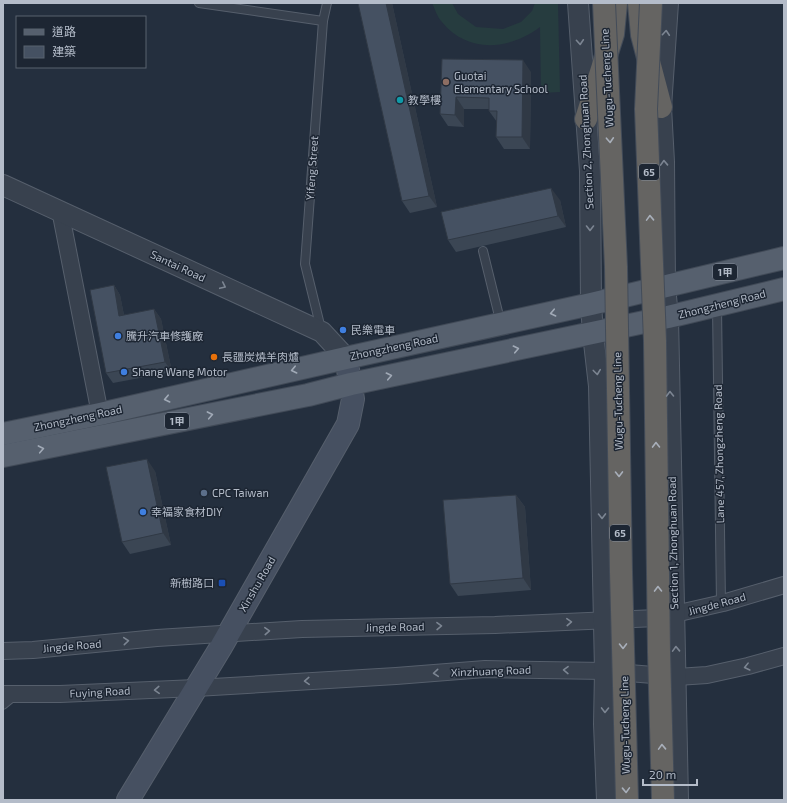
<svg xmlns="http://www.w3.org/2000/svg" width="787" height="803" font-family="'Exo 2','Noto Sans TC',sans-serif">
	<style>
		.pitch { fill: #263c3f }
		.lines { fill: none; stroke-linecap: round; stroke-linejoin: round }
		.service-casing { stroke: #565f6c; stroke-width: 10 }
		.minor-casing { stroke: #565f6c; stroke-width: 18 }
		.tertiary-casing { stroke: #565f6c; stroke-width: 22 }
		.secondary-casing { stroke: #565f6c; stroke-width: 24 }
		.primary-casing { stroke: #414a57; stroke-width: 24 }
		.trunk-casing { stroke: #434c59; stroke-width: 24 }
		.service { stroke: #38414e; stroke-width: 8 }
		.minor { stroke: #38414e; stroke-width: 16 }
		.tertiary { stroke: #38414e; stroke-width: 20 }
		.secondary { stroke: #465061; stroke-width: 22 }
		.primary { stroke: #56606e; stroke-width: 22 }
		.trunk { stroke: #656462; stroke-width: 22 }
		.trunk-bridge-casing { stroke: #434c59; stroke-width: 24; stroke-linecap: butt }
		.trunk-bridge { stroke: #656462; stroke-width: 22 }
		.wall { fill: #3b4654 }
		.shaded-wall { fill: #303945 }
		.building { fill: #455162; stroke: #303945 }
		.oneway { stroke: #7c8592 }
		.oneway2 { stroke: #a8afba }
		.oneway3 { stroke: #a1aab7 }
		.education-dot { fill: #8d6e63; stroke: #1d2633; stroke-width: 1.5 }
		.culture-dot { fill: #0f9aa8; stroke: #1d2633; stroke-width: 1.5 }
		.shop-dot { fill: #3f7fe0; stroke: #1d2633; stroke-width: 1.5 }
		.food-dot { fill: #e8710a; stroke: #1d2633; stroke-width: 1.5 }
		.service-dot { fill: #5c6f8a; stroke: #1d2633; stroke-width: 1.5 }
		.transit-dot { fill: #1a4fb4; stroke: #1d2633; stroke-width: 1.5 }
		.labels { text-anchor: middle; stroke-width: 3; stroke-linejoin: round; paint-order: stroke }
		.shield { fill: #1d2633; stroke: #878f9c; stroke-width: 1 }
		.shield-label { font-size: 10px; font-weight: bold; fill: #b4bcc9 }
		.poi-label { font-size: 11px; fill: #b4bcc9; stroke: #1d2633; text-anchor: start }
		.street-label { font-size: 11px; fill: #b4bcc9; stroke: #1d2633 }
	</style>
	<rect width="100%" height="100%" fill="#242f3e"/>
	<path class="pitch" d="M 432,3 L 452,3 L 458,14 L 476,27 L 503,29 L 521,22 L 532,11 L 535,3 L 558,3 L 560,92 L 541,93 L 540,27 C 509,50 468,54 442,22 C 437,17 435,9 432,3 Z"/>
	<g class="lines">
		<g class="service-casing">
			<g id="service">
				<path d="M 199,3 L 323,21"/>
				<path d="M 483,251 L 501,324"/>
				<path d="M 717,307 L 721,604"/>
				<path d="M 321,329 L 305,264 L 323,21 L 327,3"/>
				<path d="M 3,705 L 14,696"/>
			</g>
		</g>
		<g class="minor-casing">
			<g id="minor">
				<path d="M 60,210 L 100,414"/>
				<path d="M 3,651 L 33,650 L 157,638 L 302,629 L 495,625 L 657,618 L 723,603 L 784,585"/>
				<path d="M 3,694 L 60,694 L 196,688 L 396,676 L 485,669 L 605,671 L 677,677 L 707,675 L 748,666 L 784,656"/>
			</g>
		</g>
		<g class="tertiary-casing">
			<g id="tertiary">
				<path d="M 578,3 L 590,171 L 591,304 L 593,334 L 599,386 L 605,671 L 604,724 L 607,800"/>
				<path d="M 668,3 L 661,107 L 664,162 L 665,286 L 668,317 L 678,800"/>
				<path d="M 3,185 L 322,332 L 346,358"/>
			</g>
		</g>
		<g class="secondary-casing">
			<path id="secondary" d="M 128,800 L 221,647 L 348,424 L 353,399 L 346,358"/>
		</g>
		<g class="primary-casing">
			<g id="primary">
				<path d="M 3,434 L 100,414 L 346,358 L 591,304 L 784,258"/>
				<path d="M 3,456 L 308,395 L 351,384 L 668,317 L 784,289"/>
			</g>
		</g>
		<g class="trunk-casing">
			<g id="trunk">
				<path d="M 639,3 L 642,35 L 661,107"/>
				<path d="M 586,119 L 613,34 L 616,3"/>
			</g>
		</g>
		<use href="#service" class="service"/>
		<use href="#minor" class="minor"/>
		<use href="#tertiary" class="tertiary"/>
		<use href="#secondary" class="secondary"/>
		<use href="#primary" class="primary"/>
		<use href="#trunk" class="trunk"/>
		<g class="trunk-bridge-casing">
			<g id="trunk-bridge">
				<path d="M 604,3 L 616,267 L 621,572 L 627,800"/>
				<path d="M 651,3 L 646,109 L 655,341 L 659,652 L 663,800"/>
			</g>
		</g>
		<use href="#trunk-bridge" class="trunk-bridge"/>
	</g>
	<g class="wall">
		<path d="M 358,3 L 392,3 L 437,207 L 410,213 L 402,201 Z"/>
		<path d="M 442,59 L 531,72 L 530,149 L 504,149 L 496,137 L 497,122 L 489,111 L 489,109 L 464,109 L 464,127 L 448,126 L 440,114 Z"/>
		<path d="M 560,200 L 566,227 L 456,252 L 448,240 Z"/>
		<path d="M 114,285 L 120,295 L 124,315 L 154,309 L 161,319 L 172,372 L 113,383 L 106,373 Z"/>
		<path d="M 155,471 L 171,545 L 130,554 L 122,542 Z"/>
		<path d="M 516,495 L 525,507 L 531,590 L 458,596 L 450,584 Z"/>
	</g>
	<g class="shaded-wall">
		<path d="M 386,3 L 392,3 L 437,207 L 429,196 Z"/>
		<path d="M 523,60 L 531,72 L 530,149 L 522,137 Z"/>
		<path d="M 456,97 L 464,109 L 464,127 L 455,115 Z"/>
		<path d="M 551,188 L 560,200 L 566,227 L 558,216 Z"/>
		<path d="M 114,285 L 120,295 L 126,326 L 119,316 Z"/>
		<path d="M 154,309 L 161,319 L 172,372 L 165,362 Z"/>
		<path d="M 147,459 L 155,471 L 171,545 L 163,533 Z"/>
		<path d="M 516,495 L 525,507 L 531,590 L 523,578 Z"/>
	</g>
	<g class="building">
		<path d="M 358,3 L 386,3 L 429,196 L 402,201 Z"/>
		<path d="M 442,59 L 523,60 L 522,137 L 496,137 L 497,111 L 489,111 L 489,98 L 456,97 L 455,115 L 440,114 Z"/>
		<path d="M 551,188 L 558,216 L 448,240 L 441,212 Z"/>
		<path d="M 114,285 L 119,316 L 154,309 L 165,362 L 106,373 L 90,290 Z"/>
		<path d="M 147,459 L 163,533 L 122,542 L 106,467 Z"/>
		<path d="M 516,495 L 523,578 L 450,584 L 443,500 Z"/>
	</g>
	<defs><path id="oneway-chevron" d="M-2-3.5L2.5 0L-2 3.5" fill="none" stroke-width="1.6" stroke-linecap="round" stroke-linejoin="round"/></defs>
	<g class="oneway">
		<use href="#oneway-chevron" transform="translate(666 33) rotate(-86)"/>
		<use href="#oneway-chevron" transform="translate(580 42) rotate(86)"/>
		<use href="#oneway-chevron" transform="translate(664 163) rotate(-92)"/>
		<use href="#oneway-chevron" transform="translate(590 228) rotate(90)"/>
		<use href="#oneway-chevron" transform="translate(223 286) rotate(25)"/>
		<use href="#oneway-chevron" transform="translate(597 372) rotate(83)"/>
		<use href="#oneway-chevron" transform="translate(670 394) rotate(-91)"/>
		<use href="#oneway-chevron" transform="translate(602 516) rotate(89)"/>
		<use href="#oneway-chevron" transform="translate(569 622) rotate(-3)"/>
		<use href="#oneway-chevron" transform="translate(439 626) rotate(-1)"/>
		<use href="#oneway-chevron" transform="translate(267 631) rotate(-3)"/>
		<use href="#oneway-chevron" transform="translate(126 641) rotate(-5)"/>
		<use href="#oneway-chevron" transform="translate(676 649) rotate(-92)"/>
		<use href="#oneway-chevron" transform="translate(747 667) rotate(166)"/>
		<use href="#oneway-chevron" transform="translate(566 670) rotate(-179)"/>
		<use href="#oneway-chevron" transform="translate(436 673) rotate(175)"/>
		<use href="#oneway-chevron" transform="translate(307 681) rotate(177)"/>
		<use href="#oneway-chevron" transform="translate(157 690) rotate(177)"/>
		<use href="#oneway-chevron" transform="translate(605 710) rotate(91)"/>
	</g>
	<g class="oneway2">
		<use href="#oneway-chevron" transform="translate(610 140) rotate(87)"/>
		<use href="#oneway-chevron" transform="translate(650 218) rotate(-92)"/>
		<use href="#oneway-chevron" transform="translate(656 445) rotate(-91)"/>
		<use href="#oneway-chevron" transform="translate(619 474) rotate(89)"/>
		<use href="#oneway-chevron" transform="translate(658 589) rotate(-91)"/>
		<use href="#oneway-chevron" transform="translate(623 646) rotate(89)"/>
		<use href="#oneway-chevron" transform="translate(662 747) rotate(-92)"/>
		<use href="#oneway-chevron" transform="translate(626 790) rotate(88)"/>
	</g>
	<g class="oneway3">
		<use href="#oneway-chevron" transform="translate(553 313) rotate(168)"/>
		<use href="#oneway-chevron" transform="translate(516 349) rotate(-12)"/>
		<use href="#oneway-chevron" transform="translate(294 370) rotate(167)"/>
		<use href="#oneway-chevron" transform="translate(389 376) rotate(-12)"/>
		<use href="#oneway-chevron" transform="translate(167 399) rotate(167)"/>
		<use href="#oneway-chevron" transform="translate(210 415) rotate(-11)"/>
		<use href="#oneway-chevron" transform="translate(41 449) rotate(-11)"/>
	</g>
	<circle class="education-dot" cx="446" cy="82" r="4"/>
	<circle class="culture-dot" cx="400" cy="100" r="4"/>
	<g class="shop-dot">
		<circle cx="343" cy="330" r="4"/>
		<circle cx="118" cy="336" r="4"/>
		<circle cx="124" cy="372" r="4"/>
		<circle cx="143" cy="512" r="4"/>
	</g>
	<circle class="food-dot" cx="214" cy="357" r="4"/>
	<circle class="service-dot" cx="204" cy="493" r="4"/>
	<rect class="transit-dot" x="218" y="579" width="8" height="8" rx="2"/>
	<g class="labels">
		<g class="shield">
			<rect x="639" y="164" width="20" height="16" rx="3"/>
			<rect x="713" y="264" width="24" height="16" rx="3"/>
			<rect x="165" y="413" width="24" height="16" rx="3"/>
			<rect x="610" y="525" width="20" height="16" rx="3"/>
		</g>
		<g class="shield-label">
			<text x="649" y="176">65</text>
			<text x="725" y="276">1甲</text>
			<text x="177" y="425">1甲</text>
			<text x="620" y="537">65</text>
		</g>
		<g class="poi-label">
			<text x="454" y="80">Guotai<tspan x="454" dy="13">Elementary School</tspan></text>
			<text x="408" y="104">教學樓</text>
			<text x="351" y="334">民樂電車</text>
			<text x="126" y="340">騰升汽車修護廠</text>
			<text x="222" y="361">長疆炭燒羊肉爐</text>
			<text x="132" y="376">Shang Wang Motor</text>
			<text x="212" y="497">CPC Taiwan</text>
			<text x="151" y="516">幸福家食材DIY</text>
			<text x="214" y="587" text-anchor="end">新樹路口</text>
		</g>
		<g class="street-label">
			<text transform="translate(607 78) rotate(-93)" y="4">Wugu-Tucheng Line</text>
			<text transform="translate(586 142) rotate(-93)" y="4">Section 2, Zhonghuan Road</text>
			<text transform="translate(312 168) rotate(-86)" y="4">Yifeng Street</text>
			<text transform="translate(178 266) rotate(25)" y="4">Santai Road</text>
			<text transform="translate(722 304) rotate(-14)" y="4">Zhongzheng Road</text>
			<text transform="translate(394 347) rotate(-12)" y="4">Zhongzheng Road</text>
			<text transform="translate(618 401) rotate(-91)" y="4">Wugu-Tucheng Line</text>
			<text transform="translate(78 418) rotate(-12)" y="4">Zhongzheng Road</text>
			<text transform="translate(719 454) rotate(-91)" y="4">Lane 457, Zhongzheng Road</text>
			<text transform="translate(673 543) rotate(-91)" y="4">Section 1, Zhonghuan Road</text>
			<text transform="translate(257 584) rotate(-60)" y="4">Xinshu Road</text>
			<text transform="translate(717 604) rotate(-15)" y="4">Jingde Road</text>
			<text transform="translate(395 627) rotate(-1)" y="4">Jingde Road</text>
			<text transform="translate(72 646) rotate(-5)" y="4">Jingde Road</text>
			<text transform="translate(491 671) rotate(-2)" y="4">Xinzhuang Road</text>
			<text transform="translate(100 692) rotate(-3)" y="4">Fuying Road</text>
			<text transform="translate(625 725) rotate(-91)" y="4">Wugu-Tucheng Line</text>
		</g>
	</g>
	<rect width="787" height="803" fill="none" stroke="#b4bcc9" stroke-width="8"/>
	<rect x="16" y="16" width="130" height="52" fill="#1d2633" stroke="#59626f"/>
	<rect x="24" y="29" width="20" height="6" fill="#56606e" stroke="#59626f"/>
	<text x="52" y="36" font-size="12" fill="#b4bcc9">道路</text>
	<rect x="24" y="46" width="20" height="12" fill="#455162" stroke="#59626f"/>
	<text x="52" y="56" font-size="12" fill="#b4bcc9">建築</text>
	<path d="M643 779v6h54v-6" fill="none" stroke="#b4bcc9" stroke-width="2"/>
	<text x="649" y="779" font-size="12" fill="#b4bcc9" stroke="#1d2633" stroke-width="3" paint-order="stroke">20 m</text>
</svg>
